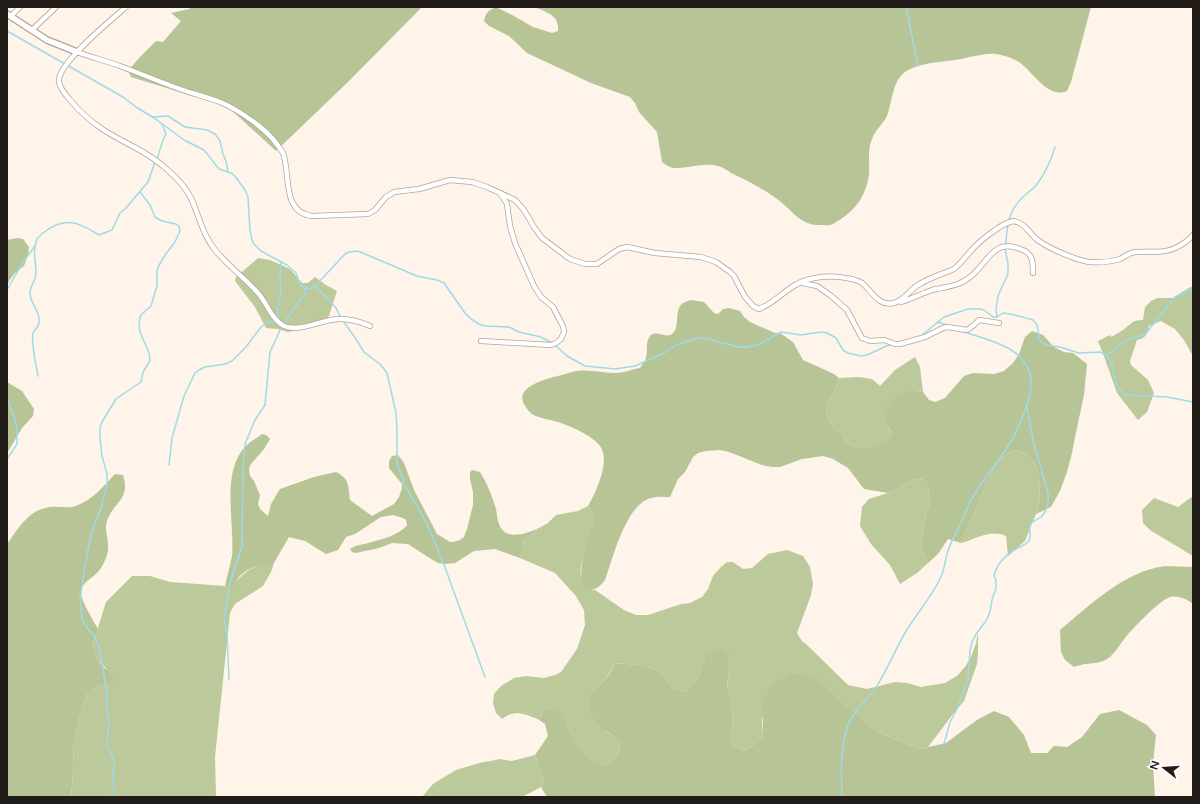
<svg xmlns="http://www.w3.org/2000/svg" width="1200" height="804" font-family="'Varela Round',sans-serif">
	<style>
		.green { fill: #bcc99b }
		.forest { fill: #b7c495 }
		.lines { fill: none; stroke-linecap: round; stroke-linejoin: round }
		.stream { stroke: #9ddbe9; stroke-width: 1.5 }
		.minor-casing { stroke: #b1a599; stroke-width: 6 }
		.tertiary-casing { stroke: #b1a599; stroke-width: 8 }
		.minor { stroke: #fff; stroke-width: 4.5 }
		.tertiary { stroke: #fff; stroke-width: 5.5 }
	</style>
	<rect width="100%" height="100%" fill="#fef4e9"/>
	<g class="green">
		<path d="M 258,258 L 270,260 L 290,269 L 302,283 L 308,283 L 315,277 L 326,285 L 337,291 L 329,316 L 320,325 L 288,332 L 278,329 L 266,328 L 255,307 L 235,281 L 236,277 Z"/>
		<path d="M 1193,286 L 1193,356 L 1184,340 L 1175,329 L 1161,321 L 1149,326 C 1147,335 1146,338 1137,340 L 1130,361 L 1131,365 L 1148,380 L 1154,393 L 1147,412 L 1138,420 L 1117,393 L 1105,359 L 1098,341 L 1110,335 L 1111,337 C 1114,335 1119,333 1123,330 C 1131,324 1132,320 1143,320 L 1145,307 L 1151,301 L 1157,298 L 1173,298 L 1187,289 Z"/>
		<path d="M 915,357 L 920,367 L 923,392 C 918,391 915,391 910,393 C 893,397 893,404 884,418 L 891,434 L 889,441 L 867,448 L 851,446 L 845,440 L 841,434 L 834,429 L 828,418 L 826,412 L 828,402 L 837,386 L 839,378 L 859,377 L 872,379 L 880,386 L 895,370 Z"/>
		<path d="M 1020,450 L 1035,463 L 1039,477 L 1040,501 L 1036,514 L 1025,541 L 1008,556 L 1006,536 C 990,529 977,539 961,543 L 975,511 L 988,479 L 998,461 L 1011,451 Z"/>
		<path d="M 918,479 L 924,480 L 928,486 L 930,499 L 924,523 L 921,547 L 928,563 L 917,573 L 900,584 L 890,565 L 871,544 L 860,526 L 862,507 L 869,499 L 888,493 L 899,488 L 908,482 Z"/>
		<path d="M 1193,496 L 1193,556 L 1150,530 L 1143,523 L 1142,510 L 1154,498 L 1178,507 Z"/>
		<path d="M 588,506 C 589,508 592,512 593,514 C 597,531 578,557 581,576 C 581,581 586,586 588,590 L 595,590 L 624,610 L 636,615 L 648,615 L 681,604 L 690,603 L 702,597 L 708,589 L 713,576 L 721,567 L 727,562 L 733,562 L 743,569 L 752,568 L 768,554 L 787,550 L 803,556 L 810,567 L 813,584 L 811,595 L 797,633 L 802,641 L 806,644 L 848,685 L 867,689 L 895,682 L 907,683 L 921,687 L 945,683 L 957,676 L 965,667 L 971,657 L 976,643 L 978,633 L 978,653 L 977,664 L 964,701 L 953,714 L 928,747 L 920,749 L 894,739 L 875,730 L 833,694 L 762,719 L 763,736 L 751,747 L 744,751 L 731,744 L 733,710 L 727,689 L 730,657 L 705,656 L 697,680 L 686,692 L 673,689 C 669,682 664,674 656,670 C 648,665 625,664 615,663 L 606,679 L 594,691 L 607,732 L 619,740 C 619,743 620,749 619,752 C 613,765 598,769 588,760 C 575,749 569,731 564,715 L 543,711 L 539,720 C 535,717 531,717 527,715 C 517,712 510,713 502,719 L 496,713 L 493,703 L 494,694 L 501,686 L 514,678 L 526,676 L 544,678 L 555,675 L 561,672 L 577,649 L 585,625 L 584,610 L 576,596 L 555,573 L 520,558 C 526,549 521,548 524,540 C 530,538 535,534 537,529 L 548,523 L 556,515 L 578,511 Z"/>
		<path d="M 267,563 L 274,563 L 271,572 L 263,586 L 235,604 L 230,613 L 215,757 L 216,797 L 71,797 L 74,763 L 73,747 L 82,707 L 87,694 L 98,686 L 110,684 L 106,668 L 96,658 L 93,652 L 93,644 L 106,602 L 132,576 L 150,576 L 170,582 L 225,586 L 226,587 L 232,587 C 241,574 252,566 267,563 Z"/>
		<path d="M 535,755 L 544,781 L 541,787 L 522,797 L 422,797 L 433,784 L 456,770 L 483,762 L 491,761 L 499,759 L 512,761 Z"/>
	</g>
	<g class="forest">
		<path d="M 192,7 L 422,7 L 350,80 L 276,151 L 228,107 L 131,77 L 128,71 L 139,58 L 156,41 L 163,42 L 181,21 L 171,13 L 189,9 Z"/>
		<path d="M 496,7 L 514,16 L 533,27 L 552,33 L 558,31 C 560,15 546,12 534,7 L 1091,7 L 1071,82 L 1067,91 C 1044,100 1032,65 1011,58 C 1007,56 1001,55 996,54 C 984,53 972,57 961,59 C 944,62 925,62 910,69 C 892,77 893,100 887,116 C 883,124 875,130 872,139 C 867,150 870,163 869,175 C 865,199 854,212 833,224 C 829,226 825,225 821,225 C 802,226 794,213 781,202 C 766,190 748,181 731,173 C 727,170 722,167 718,166 C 705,162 686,169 673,168 C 669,167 665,164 662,162 L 657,132 L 639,112 L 635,103 L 630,97 L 591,83 L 527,53 L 509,36 L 489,26 L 484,21 C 486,12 488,11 496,7 Z"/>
		<path d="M 17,238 L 23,239 L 29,247 L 28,255 L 24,266 L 15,273 L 9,281 L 7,287 L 7,240 Z"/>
		<path d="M 691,300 L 704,302 L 714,313 L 718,314 L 723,309 L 729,308 L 740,311 L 744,317 L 750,322 L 775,333 L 780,333 L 793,342 L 803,360 L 834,374 L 839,378 L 837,386 L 828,402 L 826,412 L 828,418 L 834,429 L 841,434 L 845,440 L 851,446 L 867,448 L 889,440 C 889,438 891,436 891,434 C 890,428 884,422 884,416 C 884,399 908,388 923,392 L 929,400 L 935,402 L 945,398 L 964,376 L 973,373 L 994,374 L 1004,371 L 1013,363 L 1019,354 L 1025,337 L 1032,331 L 1043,335 L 1054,347 L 1064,352 L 1073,353 L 1087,364 L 1084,395 L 1075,437 L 1072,453 L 1067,472 L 1060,491 L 1051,507 L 1036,514 L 1040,501 L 1039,477 L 1035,463 L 1020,450 L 1011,451 L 998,461 L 988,479 L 975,511 L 961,543 L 948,539 L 938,554 L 928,563 L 921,547 L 924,523 L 930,499 L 928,486 L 924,480 L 918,479 L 908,482 L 899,488 L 888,493 L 864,489 L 848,468 L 833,459 L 823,456 L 802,459 L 780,467 L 772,467 L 762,465 L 729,452 L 720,450 L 706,451 L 698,453 L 693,457 L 685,472 L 678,479 L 670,497 C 664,497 657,496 651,498 C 626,504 613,558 605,580 C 600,586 597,590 588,590 L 582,586 C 580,572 582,558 586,545 C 589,536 595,525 593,514 C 592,512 589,508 588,506 C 596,493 611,460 600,446 C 592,435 570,426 558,422 C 552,420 535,417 532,414 C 529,412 527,409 526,407 C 510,387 549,378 562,375 C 566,374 571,372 576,371 C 589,369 603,373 616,373 C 624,373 632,369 640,368 C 642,365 645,361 646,358 C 648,351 645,342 650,336 C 657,329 666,340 673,333 C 680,327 674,310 682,304 C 684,302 688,301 691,300 Z"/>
		<path d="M 7,382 L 22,391 L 34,409 L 33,416 L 22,428 L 9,450 L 7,452 Z"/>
		<path d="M 262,434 L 266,435 L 270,439 L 264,449 L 250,465 L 249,470 L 250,476 L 254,481 L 260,495 L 258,504 L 260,509 L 268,516 L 271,504 L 280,489 L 314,477 L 336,472 C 350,479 348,486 350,500 L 372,516 L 394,504 L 399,497 L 402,488 L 402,484 L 389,468 L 389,461 L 392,456 L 398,455 L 404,463 L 414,490 L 437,534 L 450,542 L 454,542 L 460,540 L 464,537 L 467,529 L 473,505 L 473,492 L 470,479 L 470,472 L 472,470 L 480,472 C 487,483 492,496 496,509 C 497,514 497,519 499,524 C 505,541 525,534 537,529 C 534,535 530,538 524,540 C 521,548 526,549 520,558 L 495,549 L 474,551 L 455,563 L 445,564 L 438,563 L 428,557 L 408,544 L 392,543 L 379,548 L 356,553 L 352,552 L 350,549 C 355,545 362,545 368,543 C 380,540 400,535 407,525 L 406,520 L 403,518 L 393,515 L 381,517 L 355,534 L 346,537 L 338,550 L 326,554 L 305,541 L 289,537 L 274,563 C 262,564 249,567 241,575 C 237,578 235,586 231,588 C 228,588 227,587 225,586 C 227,576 230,566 232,556 C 235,524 220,470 247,445 C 251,441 257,438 262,434 Z"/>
		<path d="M 115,474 L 123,475 C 131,500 113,502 107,521 C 104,529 108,537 108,545 C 109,552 105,562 101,568 C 95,578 81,581 81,593 C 81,601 94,621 98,629 C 96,634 94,639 93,644 C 91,658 106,668 114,678 L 110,684 L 98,686 L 87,694 L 82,707 L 73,747 L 74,763 L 71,797 L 7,797 L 7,544 C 19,528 28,510 50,507 C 57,506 64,508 71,507 C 89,504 104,486 115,474 Z"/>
		<path d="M 1165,566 L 1193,567 L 1193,604 C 1187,599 1176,594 1168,598 C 1158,602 1132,629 1125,638 C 1119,645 1115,654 1107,659 C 1101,663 1093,663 1086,664 C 1082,664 1078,666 1074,667 L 1065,660 L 1061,652 L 1060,630 C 1090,605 1125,571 1165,566 Z"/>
		<path d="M 721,650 L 730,657 L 727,688 L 733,710 L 731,744 L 744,751 L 751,747 L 763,736 L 763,701 L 773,684 L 794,673 L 817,680 L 875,730 L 894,739 L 920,749 L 946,743 L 977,720 L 994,711 L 1009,717 L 1024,735 L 1031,753 L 1047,753 L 1054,746 L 1067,747 L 1082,737 L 1100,714 L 1119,710 L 1147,725 L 1156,735 L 1153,764 L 1155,797 L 547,797 L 541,787 L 544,781 L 535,755 L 548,736 L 545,724 L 539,720 L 543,711 L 554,709 L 564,715 C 569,731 575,748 588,759 C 598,769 613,765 619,752 C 620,749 619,743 619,740 C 603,729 578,712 595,690 C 598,686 603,683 606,679 C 610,675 612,668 615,663 C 625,664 648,665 656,670 C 664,674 669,682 673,689 L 686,692 L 697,680 L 705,656 Z"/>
	</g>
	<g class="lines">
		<g class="stream">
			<path d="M 906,7 L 918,66"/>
			<path d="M 7,31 L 123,97 L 136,107 L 157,120 L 184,140 L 204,150 L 219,169 L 231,173 L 235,176 L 245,190 L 248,197 L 250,231 L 253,243 L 261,251 L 287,265 L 296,273 L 300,285 L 305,288"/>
			<path d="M 153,117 L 168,116 L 185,127 L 207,130 L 215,134 L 220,141 L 223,154 L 226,161 L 228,172"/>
			<path d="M 157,159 L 163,140 L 166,134 L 162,124"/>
			<path d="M 1009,220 C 1011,213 1015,205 1021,199 C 1026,193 1033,190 1037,184 C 1045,174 1051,160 1055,147"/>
			<path d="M 315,286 L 328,299 L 336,308 L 341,318 L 356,339 L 364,352 L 381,365 L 387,373 L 396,413 L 397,431 L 397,463 L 403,479 L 404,485 L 415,502 L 427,524 L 443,562 L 485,677"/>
			<path d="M 306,288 L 310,289 L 315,286 L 345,254 L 349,252 L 358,251 L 417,276 L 437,280 L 444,283 L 465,313 L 471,319 L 479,324 L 485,326 L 509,327 L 519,332 L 541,337 L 552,343"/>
			<path d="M 7,290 L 23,262 L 35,246"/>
			<path d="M 997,317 L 1003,313 L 1015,315 L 1033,320 C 1039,324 1038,333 1039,340 L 1046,345 L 1060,347 L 1079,353 L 1100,352 C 1115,357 1112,373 1117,385 C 1119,389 1122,392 1125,395 L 1167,397 L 1193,402"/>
			<path d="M 997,317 L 996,309 L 998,296 L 1008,274 L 1008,264 L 1005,248 L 1008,224"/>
			<path d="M 278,320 L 278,307 L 281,292 L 280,277 L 281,262"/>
			<path d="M 937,322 L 947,325"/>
			<path d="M 284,323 L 304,295 L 306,288"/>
			<path d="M 921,336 L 944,317 L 968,309 L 980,309 L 984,310 L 993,317 L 997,317"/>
			<path d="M 897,342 L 905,341"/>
			<path d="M 555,345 L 567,356 L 585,366 L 615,369 L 635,366 L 664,353 L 676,345 L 697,338 L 708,339 L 738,347 L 747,347 L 760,344 L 781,332 L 801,335 L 821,332 L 827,333 L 836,338 L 843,350 L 848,353 L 861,356 L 867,355 L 891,344"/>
			<path d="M 1107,355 L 1129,339 L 1144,335 L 1147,332 L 1175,297 L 1193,289"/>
			<path d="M 38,376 C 36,366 31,342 33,333 C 35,329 39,327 39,322 C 41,312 30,304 30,293 C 30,286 36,280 36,273 C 36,260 32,253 37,239 C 39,236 43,233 46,231 C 66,216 80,223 99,235 L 112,230 L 120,213 L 126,208 L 148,182 L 155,162"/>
			<path d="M 7,399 L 15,419 L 17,430 L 17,444 L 7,459"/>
			<path d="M 169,465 L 172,438 L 184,396 L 195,373 L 199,370 L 205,367 L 225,364 L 232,361 L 246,347 L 261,327 L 268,322 L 275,321"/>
			<path d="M 229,680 L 227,634 L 224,618 L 230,583 L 242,547 L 243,466 L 245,444 L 255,420 L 265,405 L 270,352 L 282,326"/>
			<path d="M 944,744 L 950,722 L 957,709 L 968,679 L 970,651 L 972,642 L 976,634 L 986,621 L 990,612 L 992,600 L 996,588 L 996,580 L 994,576 C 996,565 1006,554 1016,549 C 1021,546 1027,545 1029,540 C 1032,534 1028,529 1030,524 C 1033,521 1037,520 1041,517 C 1047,512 1049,501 1048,493 L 1033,440 L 1027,407"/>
			<path d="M 111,797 L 114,788 L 113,770 L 115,763 L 107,744 L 109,719 L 107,709 L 107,693 L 100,651 L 95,637 L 88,629 L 82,619 L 80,599 L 85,567 L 89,544 L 94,526 L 101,508 L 107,485 L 107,474 L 102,456 L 100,439 L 100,428 L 102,422 L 116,399 L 141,382 L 143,372 L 148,364 L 150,360 L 149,353 L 140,332 L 139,325 L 140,318 L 141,315 L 151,306 L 157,286 L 157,271 L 158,267 L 165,255 L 175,242 L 180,231 L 179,226 L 176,224 L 162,221 L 155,217 L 150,205 L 140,192"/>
			<path d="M 842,797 C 841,773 840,749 848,725 C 853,710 870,698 878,684 C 888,668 895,650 905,633 C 916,614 931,598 941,577 C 945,568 945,558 949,548 C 951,542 955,536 958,529 C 962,521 965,513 969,504 C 978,485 992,470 1004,452 C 1016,436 1036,393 1030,374 C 1022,345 986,340 962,331"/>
		</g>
		<g class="minor-casing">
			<g id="minor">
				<path d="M 126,7 C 112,19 56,65 59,82 C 60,89 66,95 70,100 C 90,124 109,134 136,148 C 155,158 181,178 191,198 C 199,216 203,235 215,250 C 228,266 245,278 258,293 C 267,303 272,320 284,326 C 300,333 324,318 341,319 C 351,319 361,322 370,326"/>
				<path d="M 11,16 L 20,7"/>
				<path d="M 32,30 L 56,7"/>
				<path d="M 77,52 C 91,57 106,61 120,66 C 139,73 158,81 177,88 C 191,93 206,97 220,102 C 237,109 260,125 272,138 C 276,143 280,148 283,153 C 291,174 281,212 312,216 L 368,214 L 375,210 L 386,197 L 394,192 L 419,189 L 450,180 L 472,182 L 487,187 L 515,200 L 524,210 L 534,227 L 542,238 L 570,259 L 585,264 L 597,264 L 619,249 L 627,247 L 655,253 L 701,257 L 716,262 L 730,272 L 734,276 L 745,297 L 753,306 L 759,309 C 774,303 784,291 797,284 C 804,280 813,278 821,277 C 831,276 853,277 862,283 C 872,291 878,307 894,303 C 903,301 910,290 918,285 C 929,278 942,274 954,269 C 960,264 964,259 969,253 C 978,242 1000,224 1013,221 C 1026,223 1029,234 1039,241 C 1050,249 1076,260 1089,262 C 1100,263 1110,262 1120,259 C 1126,256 1130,252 1136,252 C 1155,251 1167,255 1184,243 C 1187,241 1190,239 1193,235"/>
				<path d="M 802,283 L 817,286 L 830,295 L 847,310 L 862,338 L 870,341 L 884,340 L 895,344 L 900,344 L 925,337 L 943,328 L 947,327 L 967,330 L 974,325 L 979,320 L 999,323"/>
				<path d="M 901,302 C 911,299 921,294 932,290 C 943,287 955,287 964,281 C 988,269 989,235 1023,250 C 1033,254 1033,263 1033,273"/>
				<path d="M 481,341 L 551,345 L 556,343 L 561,339 L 564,332 L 563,326 L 553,307 L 541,297 L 534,286 L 515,243 L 510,226 L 507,204 L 500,193"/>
			</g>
		</g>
		<g class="tertiary-casing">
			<path id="tertiary" d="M 7,14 L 47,40 L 77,52"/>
		</g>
		<use href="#minor" class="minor"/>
		<use href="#tertiary" class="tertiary"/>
	</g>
	<rect width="1200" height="804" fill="none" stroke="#221d19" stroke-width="16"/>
	<g transform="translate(1164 768) rotate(287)" stroke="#ffffff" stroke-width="3" paint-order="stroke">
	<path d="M0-3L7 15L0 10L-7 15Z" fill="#221d19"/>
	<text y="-6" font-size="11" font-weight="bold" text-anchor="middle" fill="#221d19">N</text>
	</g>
</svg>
